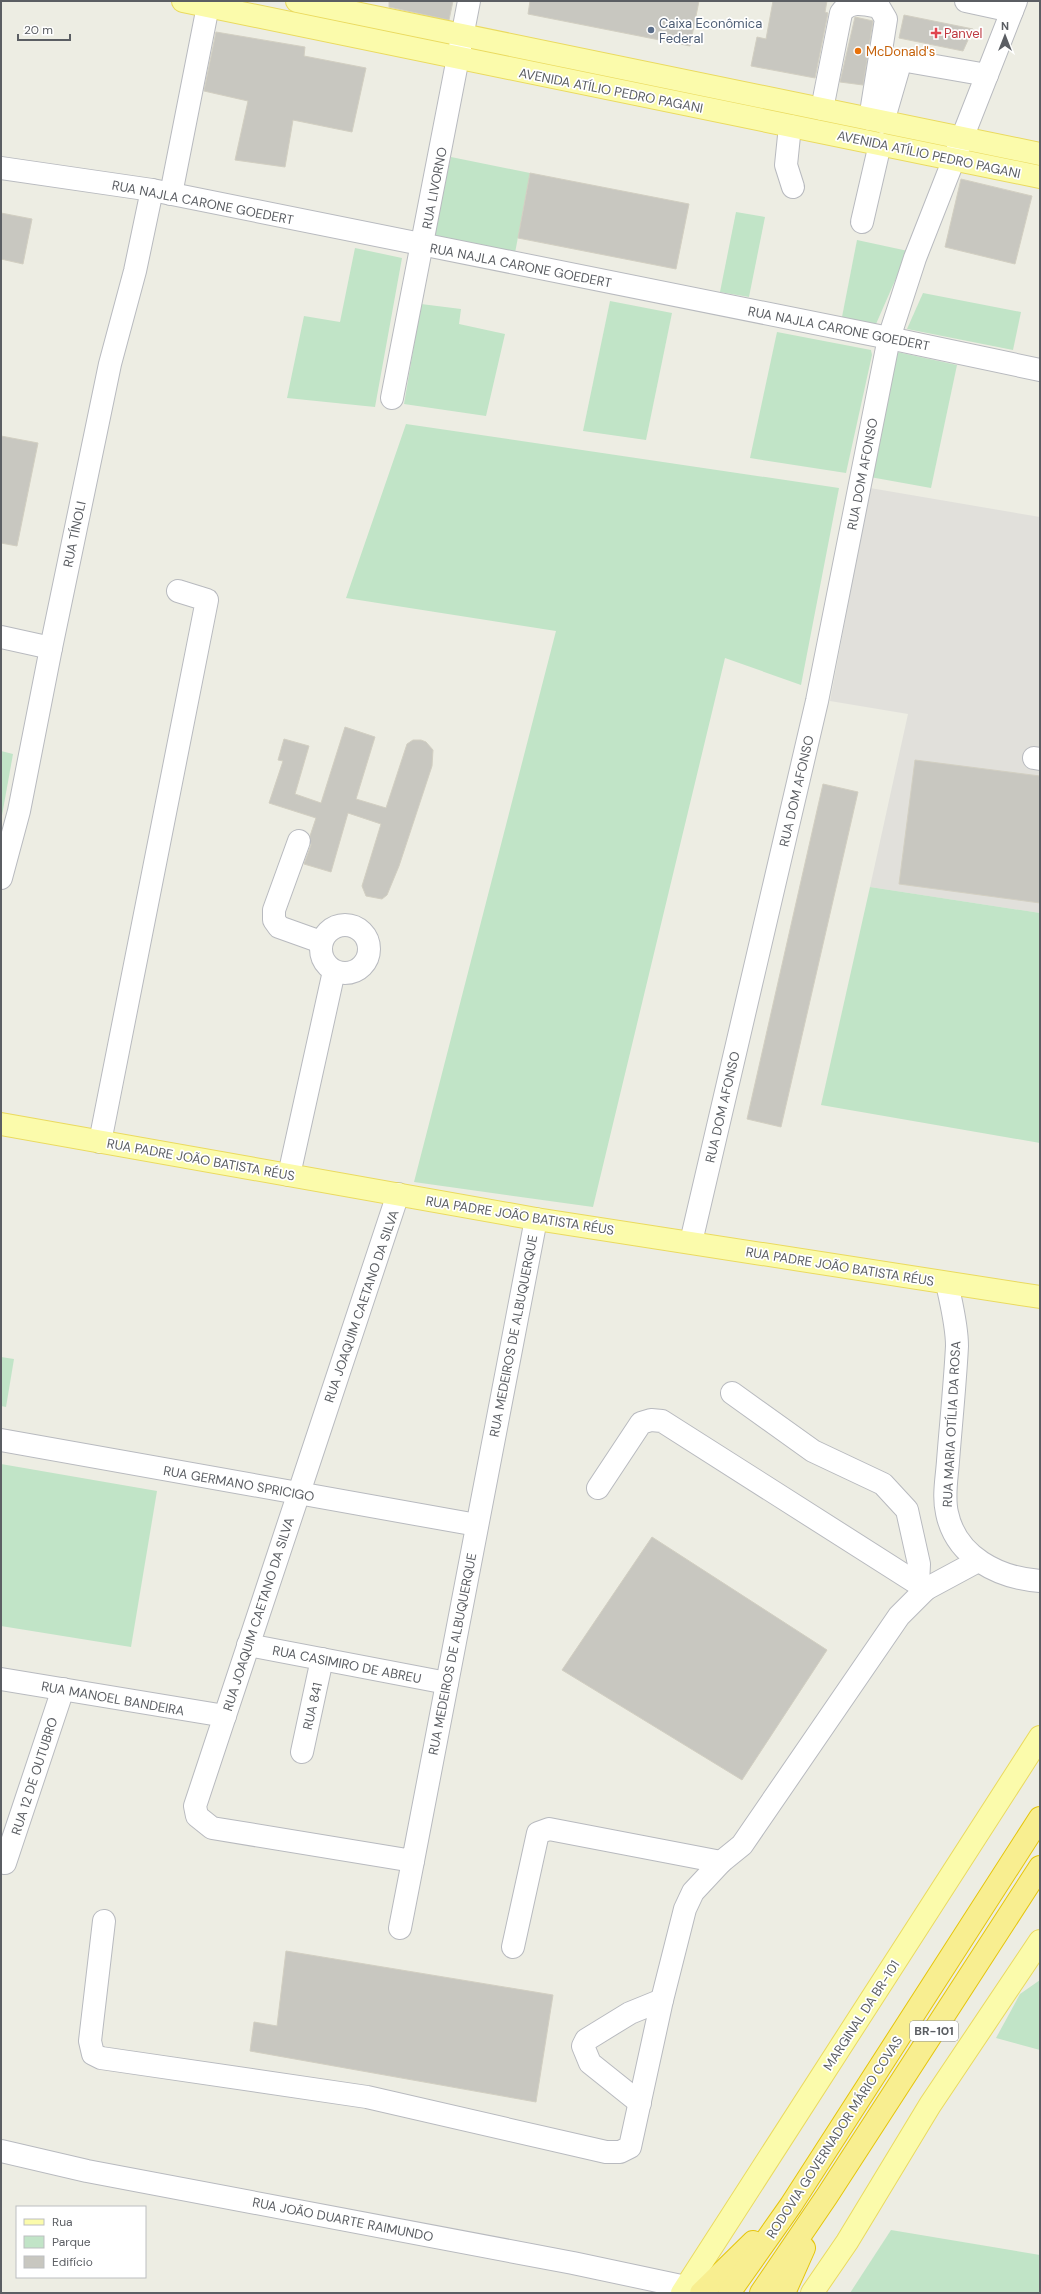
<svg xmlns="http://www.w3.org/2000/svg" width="1041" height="2294" font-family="'DM Sans',sans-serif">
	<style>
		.industrial { fill: #e1e0db }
		.green { fill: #c1e4c7 }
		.building { fill: #c8c7c0; stroke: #d2cfc2 }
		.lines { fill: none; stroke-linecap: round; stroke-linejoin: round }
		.minor-casing { stroke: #b8babf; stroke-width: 24 }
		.major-casing { stroke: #eada5f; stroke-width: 24 }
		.highway-casing { stroke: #e5c50b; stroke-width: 24 }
		.minor { stroke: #fff; stroke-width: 22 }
		.major { stroke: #fbfbab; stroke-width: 22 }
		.highway { stroke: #f8ee90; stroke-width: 22 }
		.service-dot { fill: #5c6f8a; stroke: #fff; stroke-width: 1.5 }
		.health-dot { fill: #e0444e; stroke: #fff; stroke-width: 1.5 }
		.food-dot { fill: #e8710a; stroke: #fff; stroke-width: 1.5 }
		.labels { text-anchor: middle; stroke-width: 3.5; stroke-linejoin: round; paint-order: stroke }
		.shield { fill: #fff; stroke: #8c8e92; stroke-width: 1 }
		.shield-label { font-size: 12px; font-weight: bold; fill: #5b5e63 }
		.service-label { font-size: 13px; fill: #4e5e75; stroke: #fff; text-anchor: start }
		.health-label { font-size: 13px; fill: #be3a42; stroke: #fff; text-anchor: start }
		.food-label { font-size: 13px; fill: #c56008; stroke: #fff; text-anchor: start }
		.street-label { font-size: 13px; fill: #5b5e63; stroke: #fff }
	</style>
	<rect width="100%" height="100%" fill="#edede3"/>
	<path class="industrial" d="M 870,488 L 1040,517 L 1040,913 L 870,887 L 908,714 L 830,701 Z"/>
	<g class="green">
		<path d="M 451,157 L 530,173 L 515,253 L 433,235 Z"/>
		<path d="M 736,212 L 765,217 L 749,297 L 720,292 Z"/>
		<path d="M 857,240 L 908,251 L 876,324 L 842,317 Z"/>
		<path d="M 355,248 L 402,258 L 375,407 L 287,398 L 304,316 L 340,322 Z"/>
		<path d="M 923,293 L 1021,312 L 1013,350 L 907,329 Z"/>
		<path d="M 610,301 L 672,313 L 646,440 L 583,431 Z"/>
		<path d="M 421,304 L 461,309 L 459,324 L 505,334 L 486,416 L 404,404 Z"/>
		<path d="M 777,332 L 871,350 L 872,355 L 846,473 L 750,458 Z"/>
		<path d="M 897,352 L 957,365 L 931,488 L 870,477 Z"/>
		<path d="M 406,424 L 839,488 L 801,685 L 725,658 L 593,1207 L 414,1182 L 556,631 L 346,598 Z"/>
		<path d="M 1,751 L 13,754 L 1,821 Z"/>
		<path d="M 870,887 L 1040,913 L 1040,1143 L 821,1105 Z"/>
		<path d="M 1,1357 L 14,1359 L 6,1407 L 1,1406 Z"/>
		<path d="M 1,1464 L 157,1491 L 131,1647 L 1,1626 Z"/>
		<path d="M 1040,1980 L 1040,2050 L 996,2038 L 1020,1994 Z"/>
		<path d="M 891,2230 L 1040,2255 L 1040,2293 L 850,2293 Z"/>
	</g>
	<g class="building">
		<path d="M 389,1 L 453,1 L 449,20 L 389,7 Z"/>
		<path d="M 530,1 L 699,1 L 690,46 L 528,14 Z"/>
		<path d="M 773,1 L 827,1 L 825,12 L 828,13 L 815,78 L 751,66 L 757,37 L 766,39 Z"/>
		<path d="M 904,15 L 973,29 L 963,51 L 899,38 Z"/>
		<path d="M 855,17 L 873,21 L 863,85 L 840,82 Z"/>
		<path d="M 216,32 L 305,47 L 304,56 L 366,68 L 352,132 L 293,120 L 285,167 L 235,160 L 248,101 L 204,91 Z"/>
		<path d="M 530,173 L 689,204 L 676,269 L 518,238 Z"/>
		<path d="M 961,179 L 1032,196 L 1015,264 L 945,247 Z"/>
		<path d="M 1,213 L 32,219 L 23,264 L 1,259 Z"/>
		<path d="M 1,436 L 38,443 L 17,546 L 1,543 Z"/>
		<path d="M 345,727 L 375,737 L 356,799 L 386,808 L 407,744 L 413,740 L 421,740 L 426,742 L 433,750 L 432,766 L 399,866 L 387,895 L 382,899 L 366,896 L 362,886 L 381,824 L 348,813 L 331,872 L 304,864 L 311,845 L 310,836 L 316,818 L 269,803 L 283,761 L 278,760 L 284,739 L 309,746 L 295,794 L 321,803 Z"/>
		<path d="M 915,760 L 1040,776 L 1040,903 L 899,884 Z"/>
		<path d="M 823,784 L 858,792 L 781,1127 L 747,1119 Z"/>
		<path d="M 652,1537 L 827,1650 L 742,1780 L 562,1670 Z"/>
		<path d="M 286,1951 L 553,1995 L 536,2102 L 250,2051 L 254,2022 L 277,2026 Z"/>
	</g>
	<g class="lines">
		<g class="minor-casing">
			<g id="minor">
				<path d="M 966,1 L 1012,11"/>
				<path d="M 822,109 L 841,13 C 850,0 864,4 879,7 L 886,19 L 870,119"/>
				<path d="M 883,122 L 901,60 L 987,75"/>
				<path d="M 790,126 L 786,165 L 793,187"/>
				<path d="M 1,168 L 152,190 L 889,338 L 1040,370"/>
				<path d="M 171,194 L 208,6"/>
				<path d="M 862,222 L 880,144"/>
				<path d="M 392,398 L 469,1"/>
				<path d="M 1,637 L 51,648"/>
				<path d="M 1034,758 L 1040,759"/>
				<path d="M 299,841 L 274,910 L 274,920 L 279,927 L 321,942"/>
				<path d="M 1,878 L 19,811 L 51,648 L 110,364 L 135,271 L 152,190"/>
				<circle cx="345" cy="949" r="24"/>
				<path d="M 100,1142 L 207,600 L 178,591"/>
				<path d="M 289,1175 L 334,971"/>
				<path d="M 398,1194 L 195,1806 L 197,1816 L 212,1828 L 413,1861 L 536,1219"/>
				<path d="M 691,1242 L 817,701 L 889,338 L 915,258 L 1016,1"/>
				<path d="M 947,1283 C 951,1303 957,1325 957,1346 C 955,1384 951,1423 948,1461 C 947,1477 943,1496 947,1513 C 956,1557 999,1578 1040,1581"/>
				<path d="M 732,1393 L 813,1451 L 883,1484 L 907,1510 L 919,1564 L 918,1584"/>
				<path d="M 1,1440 L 477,1525"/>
				<path d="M 598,1488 L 641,1423 L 651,1420 L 662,1421 L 926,1589"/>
				<path d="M 248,1645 L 447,1683"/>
				<path d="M 1,1679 L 225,1716"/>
				<path d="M 302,1752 L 322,1659"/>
				<path d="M 5,1863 L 63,1689"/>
				<path d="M 104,1921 L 90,2041 L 93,2054 L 101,2058 L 367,2097 L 606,2152 L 620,2152 L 630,2147 L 662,2000 L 685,1909 L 693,1892 L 721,1862 L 742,1845 L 899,1616 L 926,1589 L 978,1561"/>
				<path d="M 400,1928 L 413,1861"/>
				<path d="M 513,1947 L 538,1833 L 549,1829 L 721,1862"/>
				<path d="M 640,2103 L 590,2063 L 583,2046 L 586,2040 L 630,2013 L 662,2000"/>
				<path d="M 1,2151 L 87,2171 L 573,2263 L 686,2287"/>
			</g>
		</g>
		<g class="major-casing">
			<g id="major">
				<path d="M 183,1 L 1040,177"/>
				<path d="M 297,1 L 1040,154"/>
				<path d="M 1,1124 L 536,1219 L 1040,1297"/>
				<path d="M 682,2293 L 1040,1737"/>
				<path d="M 812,2293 L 847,2242 L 930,2105 L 1040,1941"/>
			</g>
		</g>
		<g class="highway-casing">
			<g id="highway">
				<path d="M 701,2293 L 753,2242"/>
				<path d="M 729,2293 L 791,2205 L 1040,1818"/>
				<path d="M 761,2293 L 827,2196 L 1040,1867"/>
				<path d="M 784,2293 L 804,2248"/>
			</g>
		</g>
		<use href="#minor" class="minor"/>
		<use href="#major" class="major"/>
		<use href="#highway" class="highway"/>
	</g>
	<circle class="service-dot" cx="651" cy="30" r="4"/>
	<path class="health-dot" d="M934 27h4v4h4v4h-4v4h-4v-4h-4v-4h4z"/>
	<circle class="food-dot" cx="858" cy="51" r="4"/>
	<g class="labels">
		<rect class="shield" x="910" y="2021" width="48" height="20" rx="3"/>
		<g class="shield-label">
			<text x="934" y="2035">BR-101</text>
		</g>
		<g class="service-label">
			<text x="659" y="28">Caixa Econômica<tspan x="659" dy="15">Federal</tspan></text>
		</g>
		<g class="health-label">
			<text x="944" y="38">Panvel</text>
		</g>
		<g class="food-label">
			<text x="866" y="56">McDonald's</text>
		</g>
		<g class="street-label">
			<text transform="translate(611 90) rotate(11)" y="5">AVENIDA ATÍLIO PEDRO PAGANI</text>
			<text transform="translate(929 154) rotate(12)" y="5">AVENIDA ATÍLIO PEDRO PAGANI</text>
			<text transform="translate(434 188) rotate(-79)" y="5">RUA LIVORNO</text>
			<text transform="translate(203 202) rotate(11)" y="5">RUA NAJLA CARONE GOEDERT</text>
			<text transform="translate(521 265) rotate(11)" y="5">RUA NAJLA CARONE GOEDERT</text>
			<text transform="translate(839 328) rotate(11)" y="5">RUA NAJLA CARONE GOEDERT</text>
			<text transform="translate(862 474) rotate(-79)" y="5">RUA DOM AFONSO</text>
			<text transform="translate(74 534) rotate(-78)" y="5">RUA TÍNOLI</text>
			<text transform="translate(796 791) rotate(-77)" y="5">RUA DOM AFONSO</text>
			<text transform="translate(722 1107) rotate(-77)" y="5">RUA DOM AFONSO</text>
			<text transform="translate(201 1159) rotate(10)" y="5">RUA PADRE JOÃO BATISTA RÉUS</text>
			<text transform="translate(520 1215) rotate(9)" y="5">RUA PADRE JOÃO BATISTA RÉUS</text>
			<text transform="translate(840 1266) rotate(9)" y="5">RUA PADRE JOÃO BATISTA RÉUS</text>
			<text transform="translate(361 1306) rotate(-71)" y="5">RUA JOAQUIM CAETANO DA SILVA</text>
			<text transform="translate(513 1336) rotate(-79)" y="5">RUA MEDEIROS DE ALBUQUERQUE</text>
			<text transform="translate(951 1424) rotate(-87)" y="5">RUA MARIA OTÍLIA DA ROSA</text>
			<text transform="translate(239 1483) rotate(10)" y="5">RUA GERMANO SPRICIGO</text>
			<text transform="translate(258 1614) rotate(-72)" y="5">RUA JOAQUIM CAETANO DA SILVA</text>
			<text transform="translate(452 1654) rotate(-79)" y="5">RUA MEDEIROS DE ALBUQUERQUE</text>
			<text transform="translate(347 1664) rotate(11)" y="5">RUA CASIMIRO DE ABREU</text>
			<text transform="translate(113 1698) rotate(10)" y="5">RUA MANOEL BANDEIRA</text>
			<text transform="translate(312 1706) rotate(-77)" y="5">RUA 841</text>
			<text transform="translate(34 1776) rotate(-72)" y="5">RUA 12 DE OUTUBRO</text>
			<text transform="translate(861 2015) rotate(-57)" y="5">MARGINAL DA BR-101</text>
			<text transform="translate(834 2137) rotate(-57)" y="5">RODOVIA GOVERNADOR MÁRIO COVAS</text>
			<text transform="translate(343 2219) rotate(11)" y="5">RUA JOÃO DUARTE RAIMUNDO</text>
		</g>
	</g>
	<rect width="1041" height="2294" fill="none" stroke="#5b5e63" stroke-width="4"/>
	<rect x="16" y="2206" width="130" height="72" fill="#ffffff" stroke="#bdbfc1"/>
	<rect x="24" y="2219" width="20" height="6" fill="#fbfbab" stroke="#bdbfc1"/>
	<text x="52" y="2226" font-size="12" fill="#5b5e63">Rua</text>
	<rect x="24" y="2236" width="20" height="12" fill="#c1e4c7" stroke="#bdbfc1"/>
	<text x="52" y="2246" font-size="12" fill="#5b5e63">Parque</text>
	<rect x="24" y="2256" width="20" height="12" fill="#c8c7c0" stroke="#bdbfc1"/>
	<text x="52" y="2266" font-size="12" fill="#5b5e63">Edifício</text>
	<g transform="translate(1005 36)" stroke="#ffffff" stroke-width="3" paint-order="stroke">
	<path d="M0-3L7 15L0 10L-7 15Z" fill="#5b5e63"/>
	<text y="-6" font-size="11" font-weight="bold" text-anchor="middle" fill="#5b5e63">N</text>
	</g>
	<path d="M18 34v6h52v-6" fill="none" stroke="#5b5e63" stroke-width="2"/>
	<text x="24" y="34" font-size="12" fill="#5b5e63" stroke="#ffffff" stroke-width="3" paint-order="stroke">20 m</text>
</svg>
